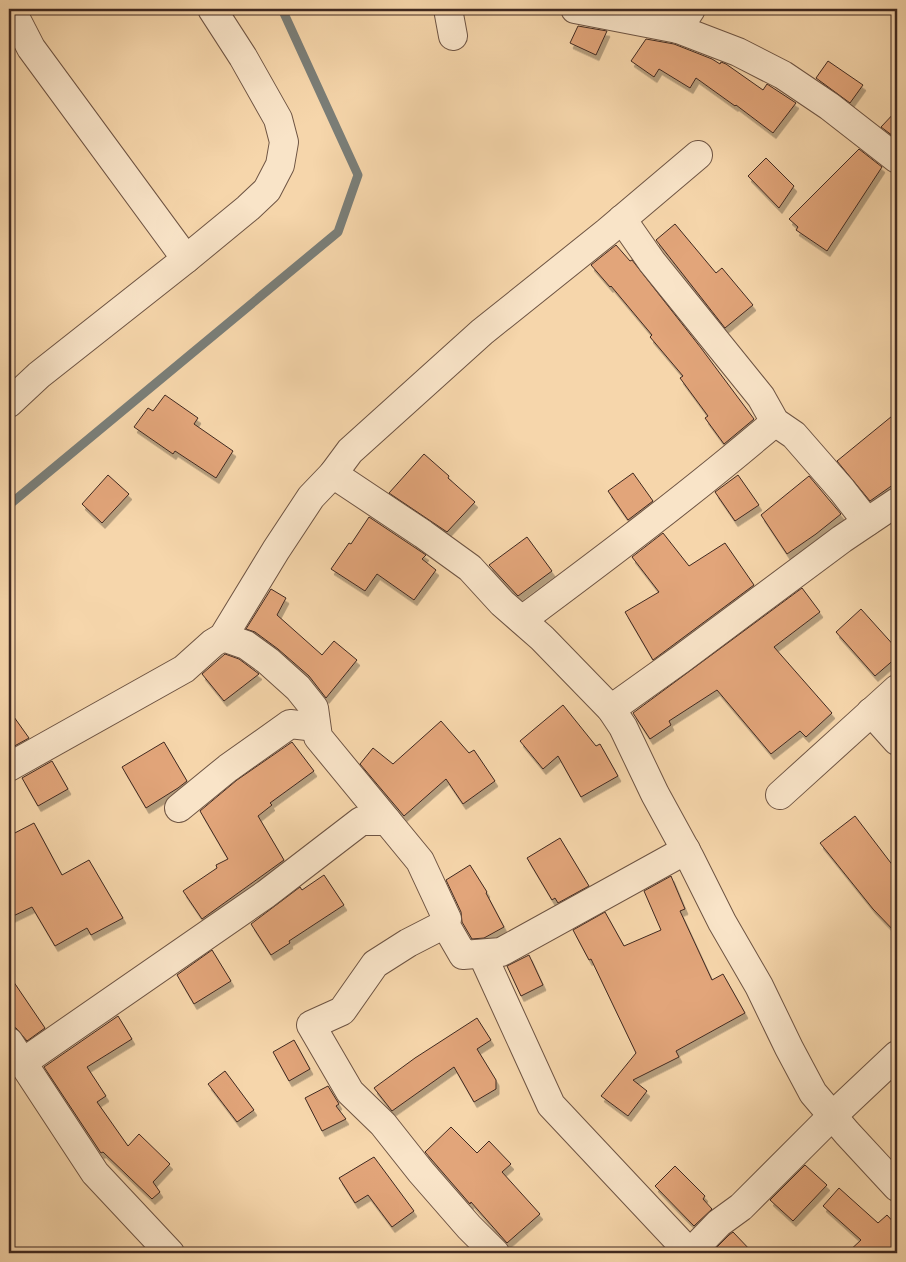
<svg xmlns="http://www.w3.org/2000/svg" width="906" height="1262" font-family="Alegreya,serif">
	<style>
		.lines { fill: none; stroke-linecap: round; stroke-linejoin: round }
		.stream { stroke: #7a7e78; stroke-width: 9 }
		.building { fill: #e2a57a; stroke: #402920; filter: url(#shadow) }
		.minor-casing { stroke: #6e5443; stroke-width: 30 }
		.minor { stroke: #f9e4c8; stroke-width: 28 }
	</style>
	<defs>
		<filter id="shadow"><feDropShadow dx="3" dy="5.5" stdDeviation="0" flood-color="#0004"/></filter>
	</defs>
	<rect width="100%" height="100%" fill="#f6d6ab"/>
	<filter id="stains"><feTurbulence type="fractalNoise" baseFrequency=".004" numOctaves="4"/><feColorMatrix values="0 0 0 0 .2 0 0 0 0 .09 0 0 0 0 .02 0 0 0 .5 -.17"/></filter>
	<radialGradient id="worn" r=".72"><stop offset=".6" stop-color="#630" stop-opacity="0"/><stop offset="1" stop-color="#630" stop-opacity=".3"/></radialGradient>
	<g class="lines">
		<path class="stream" d="M 9,505 L 338,232 L 358,175 L 282,9"/>
	</g>
	<g class="building">
		<path d="M 578,26 L 607,31 L 596,55 L 570,43 Z"/>
		<path d="M 646,39 L 674,44 L 712,59 L 720,64 L 721,62 L 726,64 L 763,90 L 767,84 L 796,103 L 773,133 L 736,105 L 735,106 L 696,78 L 690,88 L 659,69 L 654,77 L 631,61 Z"/>
		<path d="M 828,61 L 863,85 L 850,103 L 816,78 Z"/>
		<path d="M 897,110 L 897,139 L 881,127 Z"/>
		<path d="M 859,149 L 882,167 L 827,251 L 796,230 L 798,227 L 789,219 Z"/>
		<path d="M 766,158 L 794,186 L 779,208 L 748,176 Z"/>
		<path d="M 675,224 L 716,273 L 722,268 L 753,305 L 725,328 L 656,240 Z"/>
		<path d="M 616,245 L 630,261 L 632,260 L 701,348 L 754,419 L 724,444 L 705,418 L 708,416 L 680,378 L 683,376 L 650,337 L 652,335 L 611,286 L 610,287 L 591,265 Z"/>
		<path d="M 165,395 L 198,418 L 194,424 L 233,451 L 216,478 L 175,451 L 173,454 L 134,427 L 148,408 L 153,411 Z"/>
		<path d="M 897,412 L 897,482 L 870,501 L 837,461 Z"/>
		<path d="M 424,454 L 449,476 L 448,478 L 475,502 L 447,532 L 389,493 Z"/>
		<path d="M 633,473 L 653,501 L 628,520 L 608,491 Z"/>
		<path d="M 108,475 L 129,494 L 102,523 L 82,504 Z"/>
		<path d="M 738,475 L 759,505 L 735,521 L 715,492 Z"/>
		<path d="M 809,476 L 841,514 L 816,534 L 787,554 L 761,515 Z"/>
		<path d="M 369,517 L 426,555 L 422,559 L 436,570 L 414,600 L 377,574 L 365,591 L 331,569 L 349,543 L 351,544 Z"/>
		<path d="M 663,533 L 689,566 L 725,543 L 754,585 L 653,660 L 625,612 L 659,592 L 632,557 Z"/>
		<path d="M 527,537 L 552,571 L 518,596 L 489,565 Z"/>
		<path d="M 802,588 L 820,612 L 774,647 L 832,713 L 806,737 L 800,731 L 771,754 L 717,690 L 669,721 L 671,725 L 650,739 L 633,713 Z"/>
		<path d="M 271,589 L 286,598 L 277,615 L 322,655 L 334,641 L 357,660 L 326,698 L 309,676 L 278,649 L 255,632 L 246,629 Z"/>
		<path d="M 861,609 L 897,649 L 897,657 L 875,676 L 836,632 Z"/>
		<path d="M 225,654 L 239,659 L 259,674 L 224,701 L 202,674 Z"/>
		<path d="M 563,705 L 596,746 L 600,744 L 618,776 L 581,797 L 558,756 L 543,769 L 520,741 Z"/>
		<path d="M 9,710 L 29,738 L 9,749 Z"/>
		<path d="M 441,721 L 469,753 L 474,750 L 495,781 L 463,804 L 446,779 L 404,816 L 360,764 L 373,748 L 393,764 Z"/>
		<path d="M 164,742 L 187,781 L 178,788 L 146,808 L 122,767 Z"/>
		<path d="M 292,742 L 314,771 L 270,803 L 272,805 L 258,816 L 284,860 L 202,919 L 183,891 L 217,868 L 216,865 L 228,859 L 200,811 L 237,780 Z"/>
		<path d="M 52,761 L 68,789 L 38,806 L 22,778 Z"/>
		<path d="M 855,816 L 897,871 L 897,934 L 873,909 L 820,843 Z"/>
		<path d="M 34,823 L 62,875 L 89,860 L 123,918 L 91,935 L 87,928 L 55,946 L 32,907 L 9,918 L 9,836 Z"/>
		<path d="M 560,838 L 589,886 L 558,903 L 555,898 L 552,900 L 527,858 Z"/>
		<path d="M 470,865 L 487,892 L 486,893 L 504,927 L 484,938 L 472,939 L 462,922 L 461,912 L 446,880 Z"/>
		<path d="M 324,875 L 344,905 L 289,941 L 290,943 L 271,955 L 251,924 L 300,887 L 302,890 Z"/>
		<path d="M 671,876 L 685,909 L 680,911 L 712,980 L 723,974 L 745,1013 L 676,1051 L 679,1057 L 633,1080 L 647,1091 L 628,1116 L 601,1096 L 636,1053 L 591,959 L 589,960 L 573,930 L 605,912 L 624,946 L 661,930 L 644,891 Z"/>
		<path d="M 212,950 L 231,981 L 194,1004 L 177,975 Z"/>
		<path d="M 529,955 L 543,985 L 521,996 L 507,966 Z"/>
		<path d="M 9,975 L 45,1028 L 27,1041 L 16,1028 L 9,1026 Z"/>
		<path d="M 118,1016 L 132,1039 L 87,1067 L 106,1096 L 97,1102 L 128,1146 L 139,1134 L 170,1164 L 153,1182 L 160,1192 L 152,1199 L 103,1152 L 101,1153 L 44,1067 Z"/>
		<path d="M 477,1018 L 491,1040 L 477,1049 L 496,1080 L 496,1089 L 474,1102 L 454,1067 L 392,1111 L 374,1088 L 415,1058 Z"/>
		<path d="M 294,1040 L 310,1069 L 289,1081 L 273,1052 Z"/>
		<path d="M 225,1071 L 254,1110 L 237,1122 L 208,1084 Z"/>
		<path d="M 328,1086 L 339,1104 L 336,1106 L 346,1119 L 322,1131 L 305,1098 Z"/>
		<path d="M 451,1127 L 477,1153 L 489,1141 L 511,1164 L 502,1172 L 540,1214 L 507,1243 L 471,1202 L 470,1204 L 425,1152 Z"/>
		<path d="M 374,1157 L 414,1211 L 392,1227 L 368,1195 L 355,1203 L 339,1178 Z"/>
		<path d="M 805,1165 L 827,1185 L 793,1221 L 770,1200 Z"/>
		<path d="M 675,1166 L 705,1196 L 703,1199 L 712,1209 L 694,1226 L 655,1186 Z"/>
		<path d="M 839,1188 L 878,1223 L 887,1215 L 897,1226 L 897,1253 L 847,1253 L 861,1240 L 823,1206 Z"/>
		<path d="M 733,1232 L 753,1253 L 711,1253 L 729,1235 Z"/>
	</g>
	<g class="lines">
		<g class="minor-casing">
			<g id="minor">
				<path d="M 11,9 L 31,48 L 186,259"/>
				<path d="M 448,9 L 453,36"/>
				<path d="M 575,9 L 678,29 L 738,52 L 783,75 L 829,106 L 897,159"/>
				<path d="M 678,29 L 691,9"/>
				<path d="M 622,219 L 652,262 L 761,397 L 775,422 L 794,435 L 842,490 L 867,522"/>
				<path d="M 9,403 L 39,375 L 186,259 L 248,208 L 267,190 L 280,165 L 284,142 L 278,119 L 243,57 L 212,9"/>
				<path d="M 333,474 L 423,534 L 470,568 L 502,603 L 542,638 L 611,709 L 623,727 L 655,794 L 690,858 L 722,922 L 759,986 L 789,1048 L 813,1093 L 847,1133 L 897,1187"/>
				<path d="M 522,620 C 608,556 693,492 775,422"/>
				<path d="M 223,637 L 246,645 L 268,661 L 298,688 L 314,708 L 318,737 L 420,861 L 447,919 L 445,924 L 463,955 L 501,952 L 686,850"/>
				<path d="M 611,709 L 681,659 L 842,539 L 897,502"/>
				<path d="M 871,712 L 897,741"/>
				<path d="M 9,767 L 184,669 L 213,643 L 223,637 L 276,550 L 311,497 L 333,474 L 350,451 L 482,332 L 607,232 L 698,155"/>
				<path d="M 780,795 L 897,689"/>
				<path d="M 179,808 L 228,768 L 290,724 L 316,727"/>
				<path d="M 445,924 L 408,943 L 375,964 L 342,1011 L 311,1025 L 350,1092 L 383,1124 L 421,1172 L 469,1227 L 495,1253"/>
				<path d="M 482,954 L 551,1105 L 690,1253"/>
				<path d="M 9,1042 L 95,1173 L 170,1253"/>
				<path d="M 22,1063 L 266,894 L 361,821 L 387,821"/>
				<path d="M 690,1253 L 719,1223 L 741,1207 L 828,1120 L 897,1055"/>
			</g>
		</g>
		<use href="#minor" class="minor"/>
	</g>
	<rect width="906" height="1262" fill="none" stroke="#f6d6ab" stroke-width="30"/>
	<rect x="10" y="10" width="886" height="1242" fill="none" stroke="#402920" stroke-width="2.5"/>
	<rect x="15" y="15" width="876" height="1232" fill="none" stroke="#402920"/>
	<rect width="100%" height="100%" filter="url(#stains)"/>
	<rect width="100%" height="100%" fill="url(#worn)"/>
</svg>
